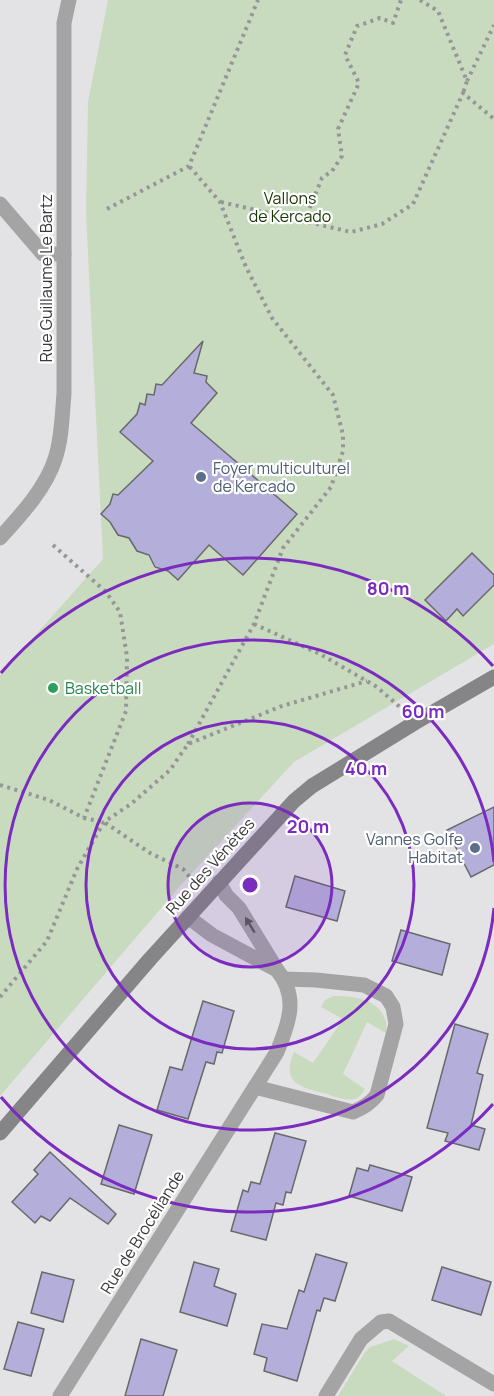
<svg xmlns="http://www.w3.org/2000/svg" width="494" height="1396" font-family="Manrope,sans-serif">
	<style>
		.green { fill: #c8dbbe }
		.building { fill: #b4afda; stroke: #69696c; stroke-width: 1.5 }
		.lines { fill: none; stroke-linecap: round; stroke-linejoin: round }
		.path { stroke: #969698; stroke-width: 4; stroke-dasharray: 3 4.5; stroke-linecap: butt }
		.street { stroke: #a4a4a5; stroke-width: 15 }
		.secondary { stroke: #858587; stroke-width: 15 }
		.oneway { fill: #5a5a5b }
		.ring { fill: none; stroke: #7b2cbf; stroke-width: 3 }
		.service-dot { fill: #5c6f8a; stroke: #fff; stroke-width: 2 }
		.leisure-dot { fill: #2e9e5b; stroke: #fff; stroke-width: 2 }
		.labels { text-anchor: middle; stroke-width: 4.5; stroke-linejoin: round; paint-order: stroke }
		.park-label { font-size: 16px; fill: #183800; stroke: #fff }
		.street-label { font-size: 16px; fill: #3a3a3b; stroke: #fff }
		.service-label { font-size: 16px; fill: #4e5e75; stroke: #fff; text-anchor: start }
		.leisure-label { font-size: 16px; fill: #27864d; stroke: #fff; text-anchor: start }
		.centre { fill: #7b2cbf; stroke: #fff; stroke-width: 3 }
		.ring-label { font-size: 18px; text-anchor: middle; font-weight: bold; fill: #7b2cbf; stroke: #fff; stroke-width: 4.5; stroke-linejoin: round; paint-order: stroke }
	</style>
	<rect width="100%" height="100%" fill="#e3e3e6"/>
	<g class="green">
		<path d="M 108,0 L 494,0 L 494,644 L 294,762 L 181,885 L 0,1096 L 0,675 L 103,559 L 86,213 L 88,102 Z"/>
		<path d="M 333,996 C 358,995 390,1002 386,1033 L 367,1022 L 343,1074 L 365,1089 C 362,1094 360,1097 355,1099 C 347,1101 335,1097 327,1094 C 302,1088 280,1084 294,1052 L 313,1063 L 343,1019 L 321,1007 L 325,1000 Z"/>
		<path d="M 394,1339 L 409,1346 L 392,1361 L 446,1396 L 338,1396 L 365,1352 L 370,1347 Z"/>
	</g>
	<g class="building">
		<path d="M 203,341 L 194,373 L 207,376 L 206,382 L 217,393 L 191,423 L 297,514 L 243,575 L 209,545 L 178,580 L 168,571 L 155,567 L 149,555 L 137,551 L 129,538 L 118,535 L 110,522 L 101,514 L 110,504 L 113,494 L 118,495 L 153,461 L 120,432 L 137,414 L 140,403 L 145,405 L 147,394 L 154,395 L 156,384 L 162,385 Z"/>
		<path d="M 472,553 L 494,575 L 494,585 L 463,616 L 457,609 L 446,621 L 425,600 Z"/>
		<path d="M 494,807 L 494,865 L 471,877 L 447,830 Z"/>
		<path d="M 295,876 L 345,891 L 337,921 L 286,907 Z"/>
		<path d="M 401,930 L 450,944 L 442,975 L 392,961 Z"/>
		<path d="M 203,1001 L 234,1011 L 222,1053 L 217,1052 L 214,1064 L 206,1062 L 188,1119 L 157,1110 L 170,1067 L 182,1070 Z"/>
		<path d="M 455,1024 L 488,1034 L 477,1073 L 483,1075 L 471,1125 L 485,1129 L 479,1150 L 445,1141 L 448,1133 L 427,1128 Z"/>
		<path d="M 119,1125 L 152,1135 L 134,1194 L 101,1184 Z"/>
		<path d="M 275,1133 L 306,1141 L 291,1193 L 286,1192 L 283,1205 L 276,1203 L 266,1240 L 231,1231 L 243,1190 L 248,1192 L 251,1182 L 260,1184 Z"/>
		<path d="M 50,1152 L 116,1214 L 108,1224 L 70,1198 L 50,1221 L 41,1216 L 35,1223 L 12,1202 L 38,1174 L 34,1170 Z"/>
		<path d="M 370,1165 L 412,1177 L 402,1211 L 349,1196 L 357,1168 L 368,1171 Z"/>
		<path d="M 316,1254 L 347,1263 L 335,1301 L 324,1298 L 320,1311 L 317,1310 L 297,1381 L 264,1371 L 267,1358 L 254,1354 L 262,1324 L 287,1329 L 299,1290 L 304,1292 Z"/>
		<path d="M 194,1262 L 219,1269 L 214,1286 L 236,1294 L 227,1326 L 180,1312 Z"/>
		<path d="M 442,1267 L 491,1282 L 481,1315 L 432,1300 Z"/>
		<path d="M 42,1272 L 74,1280 L 63,1322 L 31,1313 Z"/>
		<path d="M 18,1322 L 44,1329 L 31,1376 L 4,1369 Z"/>
		<path d="M 141,1339 L 177,1350 L 163,1396 L 125,1396 Z"/>
	</g>
	<g class="lines">
		<g class="path">
			<path d="M 420,0 L 438,11 L 467,81 L 463,93"/>
			<path d="M 467,81 L 494,25"/>
			<path d="M 221,202 L 351,232 L 382,224 L 413,204 L 463,93 L 494,119"/>
			<path d="M 107,209 L 189,166 L 258,0"/>
			<path d="M 304,222 L 322,178 L 332,171 L 342,156 L 338,129 L 359,83 L 345,55 L 357,26 L 380,18 L 393,23 L 401,0"/>
			<path d="M 53,545 L 106,592 L 120,612 L 127,657 L 126,711 L 84,818"/>
			<path d="M 254,624 L 320,654 L 377,687 L 401,708"/>
			<path d="M 188,744 L 254,624 L 283,548 L 331,487 L 343,451 L 343,435 L 333,395 L 272,318 L 246,267 L 220,202 L 189,166"/>
			<path d="M 0,785 L 49,800 L 84,818 L 104,822 L 150,853 L 183,869 L 193,881"/>
			<path d="M 0,997 L 47,941 L 77,869 L 104,822 L 131,804 L 170,770 L 188,744 L 282,706 L 367,681"/>
		</g>
		<g class="street">
			<path d="M 0,204 L 43,254 L 64,254"/>
			<path d="M 0,538 C 20,516 46,488 55,459 C 62,439 62,415 64,394 L 64,23 L 69,0"/>
			<path d="M 188,917 L 212,935 L 277,970"/>
			<path d="M 255,1087 L 353,1112 C 363,1108 370,1104 377,1095 L 396,1024 L 393,1007 L 386,996 L 364,985 L 316,980 L 284,979"/>
			<path d="M 60,1396 L 277,1052 C 289,1023 299,997 277,970 L 239,908 L 226,895 L 219,882"/>
			<path d="M 326,1396 L 361,1339 L 381,1322 L 389,1321 L 494,1384"/>
		</g>
		<path class="secondary" d="M 0,1133 L 150,959 L 294,801 L 312,786 L 416,722 L 494,677"/>
	</g>
	<defs><path id="oneway-solid" d="M-6-.8H1V-3.2L6.5 0L1 3.2V.8H-6Z" transform="scale(1.5)"/></defs>
	<use class="oneway" href="#oneway-solid" transform="translate(250 925) rotate(-121)"/>
	<circle cx="250" cy="885" r="82" fill="#7b2cbf" fill-opacity=".12"/>
	<g class="ring">
		<circle cx="250" cy="885" r="82"/>
		<circle cx="250" cy="885" r="164"/>
		<path d="M494 908A245 245 0 1 1 494 862"/>
		<path d="M493 1104A327 327 0 0 1 1 1097M1 673A327 327 0 0 1 493 666"/>
	</g>
	<g class="service-dot">
		<circle cx="201" cy="477" r="6"/>
		<circle cx="475" cy="848" r="6"/>
	</g>
	<circle class="leisure-dot" cx="53" cy="688" r="6"/>
	<g class="labels">
		<g class="park-label">
			<text x="290" y="204">Vallons<tspan x="290" dy="18">de Kercado</tspan></text>
		</g>
		<g class="street-label">
			<text transform="translate(46 278) rotate(-90)" y="6">Rue Guillaume Le Bartz</text>
			<text transform="translate(210 866) rotate(-48)" y="6">Rue des Vénètes</text>
			<text transform="translate(142 1232) rotate(-58)" y="6">Rue de Brocéliande</text>
		</g>
		<g class="service-label">
			<text x="213" y="474">Foyer multiculturel<tspan x="213" dy="18">de Kercado</tspan></text>
			<text x="463" y="845" text-anchor="end">Vannes Golfe<tspan x="463" dy="18">Habitat</tspan></text>
		</g>
		<g class="leisure-label">
			<text x="65" y="694">Basketball</text>
		</g>
	</g>
	<circle cx="250" cy="885" r="9" class="centre"/>
	<g class="ring-label">
		<text x="388" y="595">80 m</text>
		<text x="423" y="718">60 m</text>
		<text x="366" y="775">40 m</text>
		<text x="308" y="833">20 m</text>
	</g>
</svg>
